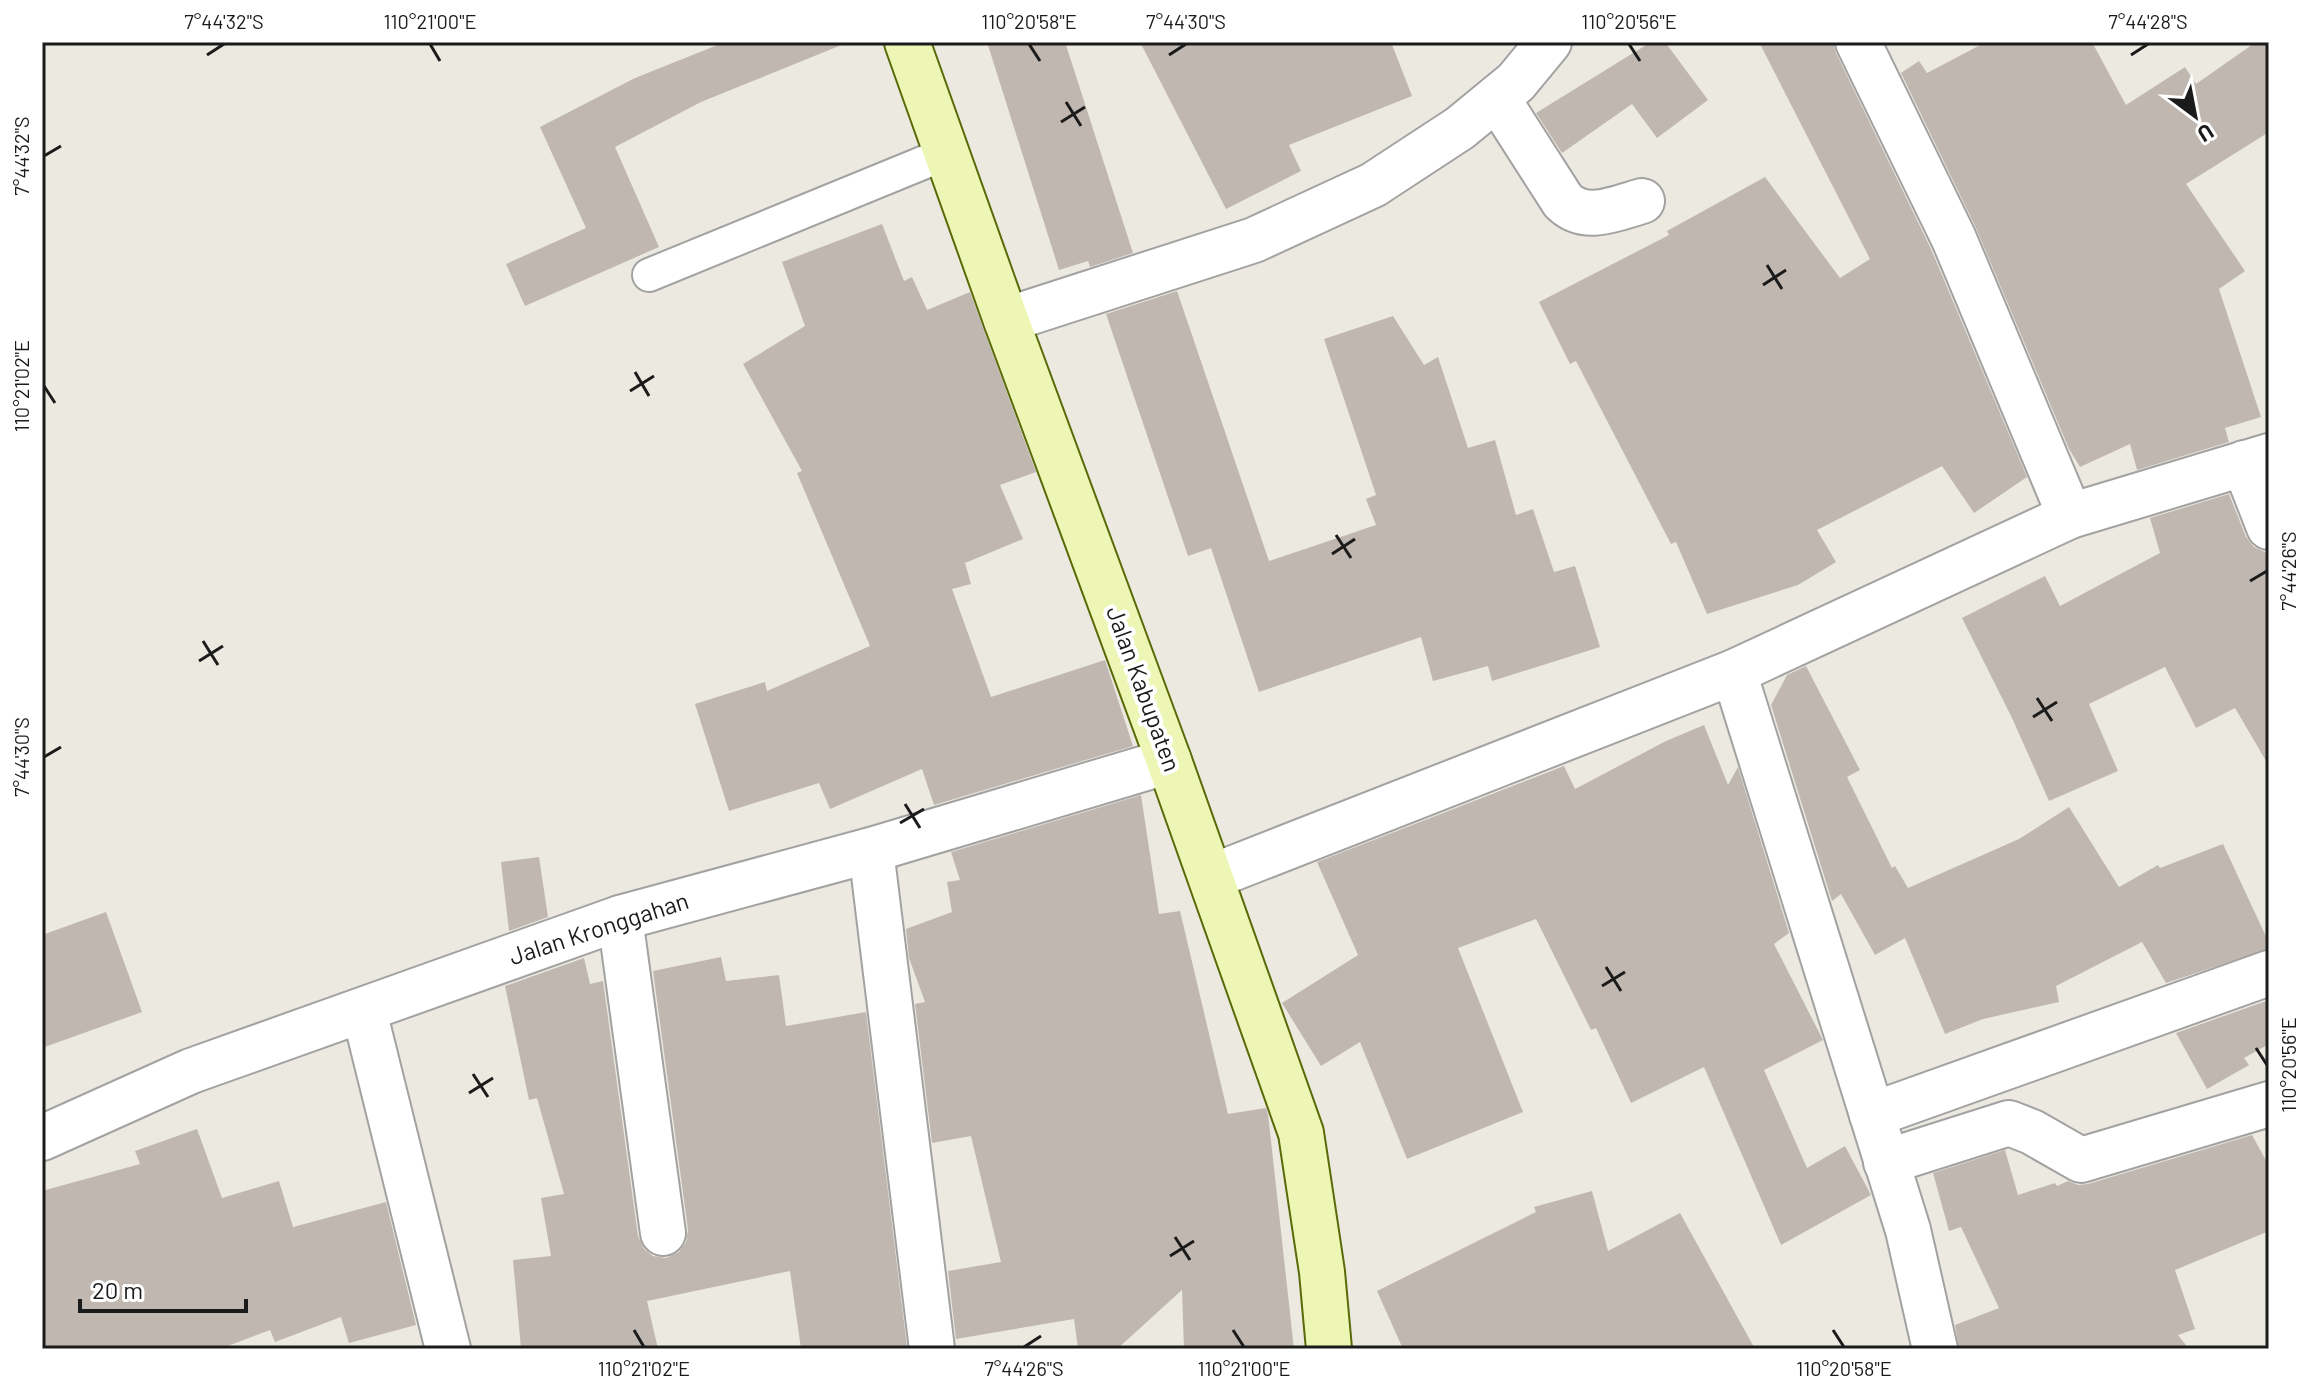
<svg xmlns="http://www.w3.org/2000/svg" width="2311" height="1391" font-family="Barlow,sans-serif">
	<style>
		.building { fill: #c0b8b0 }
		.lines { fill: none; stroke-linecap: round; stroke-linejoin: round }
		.service-casing { stroke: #a2a2a2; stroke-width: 36 }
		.minor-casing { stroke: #a2a2a2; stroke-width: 48 }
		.secondary-casing { stroke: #586b08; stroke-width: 48 }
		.service { stroke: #fff; stroke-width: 32 }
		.minor { stroke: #fff; stroke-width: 44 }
		.secondary { stroke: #edf6b4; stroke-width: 44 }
		.ticks { fill: none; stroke: #1b1b1b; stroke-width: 3 }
		.labels { text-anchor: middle; stroke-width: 8; stroke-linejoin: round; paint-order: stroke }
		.street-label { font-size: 24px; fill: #1b1b1b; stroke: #fff }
		.neatline { fill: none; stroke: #1b1b1b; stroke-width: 3 }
		.ticks-label { font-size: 20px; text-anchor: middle; fill: #1b1b1b }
	</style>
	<rect width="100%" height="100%" fill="#ece9e0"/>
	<g class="building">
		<path d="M 725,42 L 844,44 L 701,102 L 615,147 L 659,247 L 525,306 L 506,264 L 586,228 L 540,127 L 635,78 Z"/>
		<path d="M 987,42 L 1065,42 L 1133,253 L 1090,267 L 1088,261 L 1059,270 Z"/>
		<path d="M 1140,42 L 1391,42 L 1412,96 L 1289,145 L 1301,171 L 1226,209 Z"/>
		<path d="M 1651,42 L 1665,42 L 1708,100 L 1657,138 L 1632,104 L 1562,153 L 1536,113 Z"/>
		<path d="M 1759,42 L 1833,42 L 1836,53 L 1931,249 L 2027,477 L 1974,513 L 1942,466 L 1817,530 L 1836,562 L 1798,585 L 1707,614 L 1676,542 L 1671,544 L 1576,361 L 1570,364 L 1539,302 L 1669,235 L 1667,231 L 1765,177 L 1840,278 L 1870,259 Z"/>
		<path d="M 1986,42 L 2092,42 L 2126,105 L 2185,67 L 2196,84 L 2256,42 L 2269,42 L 2269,132 L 2186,184 L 2245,271 L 2219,289 L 2261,417 L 2225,428 L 2229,442 L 2137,470 L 2130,444 L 2080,467 L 2069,449 L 1976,228 L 1901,73 L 1919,61 L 1927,73 Z"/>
		<path d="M 882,224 L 904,281 L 912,277 L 927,310 L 970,292 L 1036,472 L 1000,485 L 1023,539 L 965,563 L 971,584 L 952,589 L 991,697 L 1105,660 L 1133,746 L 934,805 L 922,769 L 830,809 L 819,783 L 729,811 L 695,704 L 765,682 L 767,691 L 870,646 L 797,473 L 802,471 L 743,364 L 805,326 L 782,262 Z"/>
		<path d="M 1177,291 L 1269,561 L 1376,525 L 1366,499 L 1376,495 L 1324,339 L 1393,316 L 1424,365 L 1438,357 L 1468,448 L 1495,440 L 1516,515 L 1533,509 L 1554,572 L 1575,566 L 1600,647 L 1492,681 L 1488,666 L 1433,681 L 1421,637 L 1259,692 L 1211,548 L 1188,556 L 1106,314 Z"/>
		<path d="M 2229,494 L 2246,537 L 2254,547 L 2265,552 L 2269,560 L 2269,766 L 2235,708 L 2196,728 L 2165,667 L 2089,704 L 2118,771 L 2049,801 L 2012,718 L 1962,618 L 2045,576 L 2060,606 L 2160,553 L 2150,518 Z"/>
		<path d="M 1806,666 L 1860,770 L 1847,777 L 1892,868 L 1895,866 L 1908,888 L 2019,839 L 2069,807 L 2119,887 L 2158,865 L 2160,868 L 2223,844 L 2269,943 L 2269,949 L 2166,983 L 2142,942 L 2056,986 L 2059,1002 L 1983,1019 L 1945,1034 L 1905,938 L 1875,955 L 1841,894 L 1832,901 L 1771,705 L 1787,675 Z"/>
		<path d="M 1704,725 L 1728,785 L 1738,767 L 1789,933 L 1774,944 L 1823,1040 L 1764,1070 L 1807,1168 L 1845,1146 L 1871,1195 L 1781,1245 L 1704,1067 L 1631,1103 L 1596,1028 L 1591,1030 L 1536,919 L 1458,948 L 1523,1112 L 1407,1159 L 1360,1042 L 1321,1066 L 1282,1003 L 1358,955 L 1317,862 L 1564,766 L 1575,789 L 1666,741 Z"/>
		<path d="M 1141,795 L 1159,914 L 1180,911 L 1228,1114 L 1266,1108 L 1268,1114 L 1294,1349 L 1184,1349 L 1182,1290 L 1117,1349 L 1078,1349 L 1074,1319 L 956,1339 L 948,1271 L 1001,1262 L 971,1136 L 932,1143 L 915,1004 L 925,1002 L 909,958 L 906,929 L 952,912 L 947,882 L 960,880 L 951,852 Z"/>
		<path d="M 539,857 L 548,917 L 509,931 L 501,862 Z"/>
		<path d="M 106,912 L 142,1012 L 42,1048 L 42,935 Z"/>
		<path d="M 721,957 L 726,981 L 779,975 L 786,1026 L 866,1012 L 907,1347 L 801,1349 L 790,1271 L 647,1301 L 658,1349 L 521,1349 L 513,1260 L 551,1256 L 541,1198 L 564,1194 L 537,1098 L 529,1100 L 505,986 L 584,958 L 590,984 L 603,981 L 638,1236 L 644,1249 L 653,1256 L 666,1258 L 679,1252 L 686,1242 L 688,1230 L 653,971 Z"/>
		<path d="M 2269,1000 L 2269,1044 L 2244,1058 L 2249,1065 L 2207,1089 L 2176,1033 Z"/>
		<path d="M 197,1129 L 222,1198 L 279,1181 L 293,1227 L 386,1202 L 416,1325 L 349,1343 L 341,1317 L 275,1342 L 270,1330 L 220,1349 L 42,1349 L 42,1191 L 140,1164 L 135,1151 Z"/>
		<path d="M 2252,1135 L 2269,1166 L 2269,1231 L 2175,1270 L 2195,1329 L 2178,1335 L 2189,1349 L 1959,1349 L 1955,1325 L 1999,1308 L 1961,1227 L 1949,1231 L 1933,1173 L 2005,1150 L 2018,1195 L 2055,1183 L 2057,1186 L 2068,1181 L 2078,1185 L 2088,1184 Z"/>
		<path d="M 1592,1191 L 1608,1251 L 1680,1213 L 1755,1349 L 1403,1349 L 1377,1291 L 1536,1212 L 1534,1207 Z"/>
	</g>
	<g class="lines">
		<g class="service-casing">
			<path id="service" d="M 649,275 L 947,153"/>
		</g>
		<g class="minor-casing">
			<g id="minor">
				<path d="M 1858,42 L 1954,239 L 2070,516"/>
				<path d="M 1497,98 L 1563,201 C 1585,223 1614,209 1642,201"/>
				<path d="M 1006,320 L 1254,240 L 1373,185 L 1460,128 L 1516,82 L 1549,42"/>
				<path d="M 2244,463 L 2269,527"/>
				<path d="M 871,850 L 932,1349"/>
				<path d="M 1211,877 L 1734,672"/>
				<path d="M 620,918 L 663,1233"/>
				<path d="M 364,1011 L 448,1349"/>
				<path d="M 1872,1115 L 2269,973"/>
				<path d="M 42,1138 L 191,1071 L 620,918 L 871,850 L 1169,761"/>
				<path d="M 1886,1162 L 2009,1123 L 2032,1132 L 2081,1160 L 2269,1104"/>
				<path d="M 1935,1349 L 1908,1230 L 1734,672 L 2070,516 L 2269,456"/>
			</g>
		</g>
		<g class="secondary-casing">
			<path id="secondary" d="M 907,42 L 1006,320 L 1169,761 L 1301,1133 L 1322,1272 L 1329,1349"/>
		</g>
		<use href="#service" class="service"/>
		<use href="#minor" class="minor"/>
		<use href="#secondary" class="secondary"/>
	</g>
	<path class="ticks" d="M 430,44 L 440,61M 1029,44 L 1040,61M 1629,44 L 1640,61M 207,55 L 224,44M 1169,55 L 1186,44M 2131,55 L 2148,44M 1066,102 L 1081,126M 1061,122 L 1085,107M 44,156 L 61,146M 1767,265 L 1782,289M 1763,285 L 1786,270M 635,372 L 649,396M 44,386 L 55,403M 630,391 L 654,376M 1336,535 L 1351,558M 1332,554 L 1355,539M 2250,581 L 2267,571M 203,641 L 218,665M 199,661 L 223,646M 2037,698 L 2052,721M 2033,717 L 2057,702M 44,757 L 61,747M 905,804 L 920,828M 900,823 L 924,809M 1606,967 L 1621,991M 1602,986 L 1625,972M 2256,1048 L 2267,1065M 473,1074 L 488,1097M 469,1093 L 493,1078M 1175,1237 L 1190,1260M 1170,1256 L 1194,1241M 634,1330 L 644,1347M 1233,1330 L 1244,1347M 1833,1330 L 1844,1347M 1024,1347 L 1041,1336"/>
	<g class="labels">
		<g class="street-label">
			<text transform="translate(1143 689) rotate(70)" y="8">Jalan Kabupaten</text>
			<text transform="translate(599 929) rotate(-18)" y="8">Jalan Kronggahan</text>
		</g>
	</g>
	<rect width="2311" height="1391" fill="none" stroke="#ffffff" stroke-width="88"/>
	<g transform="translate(2195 116) rotate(148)" stroke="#ffffff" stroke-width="6" paint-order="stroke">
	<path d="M0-6L14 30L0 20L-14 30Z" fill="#1b1b1b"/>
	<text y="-12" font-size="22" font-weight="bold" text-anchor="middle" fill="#1b1b1b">U</text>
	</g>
	<path d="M80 1299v12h166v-12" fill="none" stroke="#1b1b1b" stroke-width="4"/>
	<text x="92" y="1299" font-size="24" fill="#1b1b1b" stroke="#ffffff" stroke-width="6" paint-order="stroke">20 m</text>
	<rect x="44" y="44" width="2223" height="1303" class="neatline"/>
	<g class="ticks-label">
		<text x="224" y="29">7°44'32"S</text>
		<text x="430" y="29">110°21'00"E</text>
		<text x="1029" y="29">110°20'58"E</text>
		<text x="1186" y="29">7°44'30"S</text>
		<text x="1629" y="29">110°20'56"E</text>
		<text x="2148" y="29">7°44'28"S</text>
		<text transform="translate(22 156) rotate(-90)" y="7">7°44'32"S</text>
		<text transform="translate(22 386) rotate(-90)" y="7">110°21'02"E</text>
		<text transform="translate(2289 571) rotate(-90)" y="7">7°44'26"S</text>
		<text transform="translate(22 757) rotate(-90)" y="7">7°44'30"S</text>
		<text transform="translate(2289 1065) rotate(-90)" y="7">110°20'56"E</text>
		<text x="644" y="1376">110°21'02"E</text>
		<text x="1024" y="1376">7°44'26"S</text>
		<text x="1244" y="1376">110°21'00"E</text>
		<text x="1844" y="1376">110°20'58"E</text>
	</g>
</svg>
